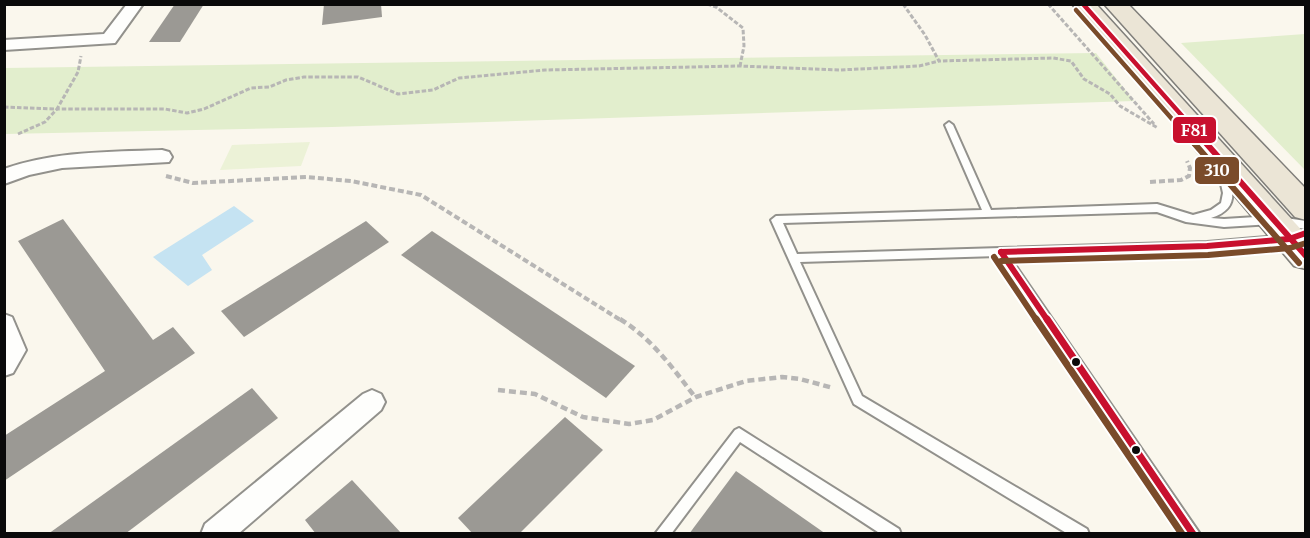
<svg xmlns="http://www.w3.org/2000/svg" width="1310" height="538" font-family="Merriweather,serif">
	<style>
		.green { fill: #e2eecd }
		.pitch { fill: #ecf2d7 }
		.water { fill: #c5e3f2 }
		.building { fill: #9b9994 }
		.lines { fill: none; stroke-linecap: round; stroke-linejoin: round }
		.lane-casing { stroke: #92918c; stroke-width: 4 }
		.street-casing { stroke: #92918c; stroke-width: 4 }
		.primary-casing { stroke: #7f7e7a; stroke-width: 3 }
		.path-far2 { stroke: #b7b6b5; stroke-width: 3; stroke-dasharray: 4.5 2; stroke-linecap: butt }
		.path-far1 { stroke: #b7b6b5; stroke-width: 4; stroke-dasharray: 6 3; stroke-linecap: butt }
		.path { stroke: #b7b6b5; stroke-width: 4.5; stroke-dasharray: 7 4; stroke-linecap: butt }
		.lane { fill: #fefefc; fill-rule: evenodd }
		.street { fill: #fefefc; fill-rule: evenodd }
		.primary { fill: #ebe5d6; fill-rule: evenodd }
		.bus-1-far2-casing { stroke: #fff; stroke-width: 8 }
		.bus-1-far1-casing { stroke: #fff; stroke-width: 10 }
		.bus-1-casing { stroke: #fff; stroke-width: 11 }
		.bus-2-far2-casing { stroke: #fff; stroke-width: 8 }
		.bus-2-far1-casing { stroke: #fff; stroke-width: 10 }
		.bus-2-casing { stroke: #fff; stroke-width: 11 }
		.bus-1-far2 { stroke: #c8102e; stroke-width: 4.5 }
		.bus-1-far1 { stroke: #c8102e; stroke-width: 6 }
		.bus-1 { stroke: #c8102e; stroke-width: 7 }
		.bus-2-far2 { stroke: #7a4b2a; stroke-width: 4.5 }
		.bus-2-far1 { stroke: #7a4b2a; stroke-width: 6 }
		.bus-2 { stroke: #7a4b2a; stroke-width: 7 }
		.bus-dot { fill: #0a0a0a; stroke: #fff; stroke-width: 2 }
		.line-badge { stroke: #fff; stroke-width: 2 }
		.badge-label { font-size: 16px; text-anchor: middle; font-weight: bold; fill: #fff }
	</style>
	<rect width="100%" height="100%" fill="#faf7ed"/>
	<g class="green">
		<path d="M 1305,34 L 1306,34 L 1305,170 L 1181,43 Z"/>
		<path d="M 1096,53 L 1134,101 L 332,127 L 5,134 L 5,68 Z"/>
	</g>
	<path class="pitch" d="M 310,142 L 301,166 L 220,170 L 232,145 Z"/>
	<path class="water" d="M 234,206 L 254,221 L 202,255 L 212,270 L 188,286 L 153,257 Z"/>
	<g class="building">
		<path d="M 175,4 L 204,4 L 180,42 L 149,42 Z"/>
		<path d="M 324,4 L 381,4 L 382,17 L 322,25 Z"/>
		<path d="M 63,219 L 153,340 L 173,327 L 195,353 L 4,481 L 4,436 L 105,371 L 18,241 Z"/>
		<path d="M 366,221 L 389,242 L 244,337 L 221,311 Z"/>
		<path d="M 432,231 L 635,366 L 606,398 L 401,255 Z"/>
		<path d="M 252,388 L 278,418 L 125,534 L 48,534 Z"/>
		<path d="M 565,417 L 603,450 L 519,534 L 473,534 L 458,518 Z"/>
		<path d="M 736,471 L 826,534 L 689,534 Z"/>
		<path d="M 352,480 L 402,534 L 316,534 L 305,520 Z"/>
	</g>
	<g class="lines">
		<g class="lane-casing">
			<g id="lane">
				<path d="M 949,122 L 953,125 L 991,210 L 1157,204 L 1193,215 L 1211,210 L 1221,203 L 1223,193 L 1219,175 L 1224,172 L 1229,175 C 1235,197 1235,210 1211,218 L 1224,219 L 1272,216 L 1306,221 L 1306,229 L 1272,224 L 1224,227 L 1186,222 L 1157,212 L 783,223 L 797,254 L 1207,242 L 1288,235 L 1306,229 L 1306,237 L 1289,243 L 1207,250 L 1009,256 L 1200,534 L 1185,534 L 998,256 L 800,262 L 862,396 L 1087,529 L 1089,534 L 1068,534 L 854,404 L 771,220 L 776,216 L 982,210 L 945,125 Z"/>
				<path d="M 739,428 L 899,529 L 901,534 L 881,534 L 740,442 L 671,534 L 655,534 L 735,430 Z"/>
			</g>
		</g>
		<g class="street-casing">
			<g id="street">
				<path d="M 127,4 L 143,4 L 115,43 L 4,50 L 4,40 L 104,34 Z"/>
				<path d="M 162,150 L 169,152 L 172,157 L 169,162 L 62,168 L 29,175 L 4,184 L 4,169 C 55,151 109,152 162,150 Z"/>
				<path d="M 4,314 L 12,317 L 26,350 L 13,373 L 4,376 Z"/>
				<path d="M 372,390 L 381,394 L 385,402 L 381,410 L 238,534 L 201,534 L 205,524 L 363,394 Z"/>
			</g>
		</g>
		<g class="primary-casing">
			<g id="primary">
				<path d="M 1072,4 L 1096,4 L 1306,235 L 1306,269 L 1294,266 Z"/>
				<path d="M 1104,4 L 1128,4 L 1306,189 L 1306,220 L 1295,217 Z"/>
			</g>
		</g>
		<g class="path-far2">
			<path d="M 707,4 L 716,7 L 743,28 L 744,46 L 740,66"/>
			<path d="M 903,4 L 925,35 L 939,61 L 1053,58 L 1071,61 L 1084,79 L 1110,94 L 1120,106 L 1158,128"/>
			<path d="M 1048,4 L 1154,124"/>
			<path d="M 4,107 L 57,109 L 78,72 L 81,56"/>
			<path d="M 18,134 L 45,122 L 57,109 L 165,109 L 187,113 L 204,109 L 251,88 L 269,87 L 286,80 L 304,77 L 358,77 L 398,94 L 433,90 L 459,78 L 545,70 L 740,66 L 840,70 L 919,66 L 939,61"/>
		</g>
		<g class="path-far1">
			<path d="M 166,176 L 193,183 L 306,177 L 351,181 L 421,195 L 622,321"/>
			<path d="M 1150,182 L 1181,180 L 1189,176 L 1190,168 L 1187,161"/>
		</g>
		<g class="path">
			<path d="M 620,319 C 652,339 672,367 695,397"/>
			<path d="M 498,390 L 535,394 L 583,417 L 629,424 L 653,420 L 696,397 L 746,381 L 782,377 L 800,379 L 833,388"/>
		</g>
		<use href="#lane" class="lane"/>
		<use href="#street" class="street"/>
		<use href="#primary" class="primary"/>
		<g class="bus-1-far2-casing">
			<path id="bus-1-far2" d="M 1083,4 L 1207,144"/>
		</g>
		<g class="bus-1-far1-casing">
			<g id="bus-1-far1">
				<path d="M 1205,142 L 1306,256"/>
				<path d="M 1001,252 L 1048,321"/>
				<path d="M 1001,252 L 1207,246 L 1289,239 L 1306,233"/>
			</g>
		</g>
		<g class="bus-1-casing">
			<path id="bus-1" d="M 1047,319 L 1193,534"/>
		</g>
		<g class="bus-2-far2-casing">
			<path id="bus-2-far2" d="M 1076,10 L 1194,144"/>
		</g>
		<g class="bus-2-far1-casing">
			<g id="bus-2-far1">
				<path d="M 1193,142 L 1299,263"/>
				<path d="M 994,257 L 1037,321"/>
				<path d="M 1001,261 L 1208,255 L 1290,248 L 1306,243"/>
			</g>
		</g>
		<g class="bus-2-casing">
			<path id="bus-2" d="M 1036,319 L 1182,534"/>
		</g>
		<use href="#bus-1-far2" class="bus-1-far2"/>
		<use href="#bus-1-far1" class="bus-1-far1"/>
		<use href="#bus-1" class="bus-1"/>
		<use href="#bus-2-far2" class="bus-2-far2"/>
		<use href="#bus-2-far1" class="bus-2-far1"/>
		<use href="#bus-2" class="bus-2"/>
	</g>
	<g class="bus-dot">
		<circle cx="1076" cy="362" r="5"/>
		<circle cx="1136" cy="450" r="5"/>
	</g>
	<g class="line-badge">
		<rect x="1172" y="116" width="45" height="28" rx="6" fill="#c8102e"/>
		<rect x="1194" y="156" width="46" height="29" rx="6" fill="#7a4b2a"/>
	</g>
	<g class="badge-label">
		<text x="1194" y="136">F81</text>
		<text x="1217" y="176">310</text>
	</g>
	<rect width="1310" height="538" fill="none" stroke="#0a0a0a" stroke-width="12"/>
</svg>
